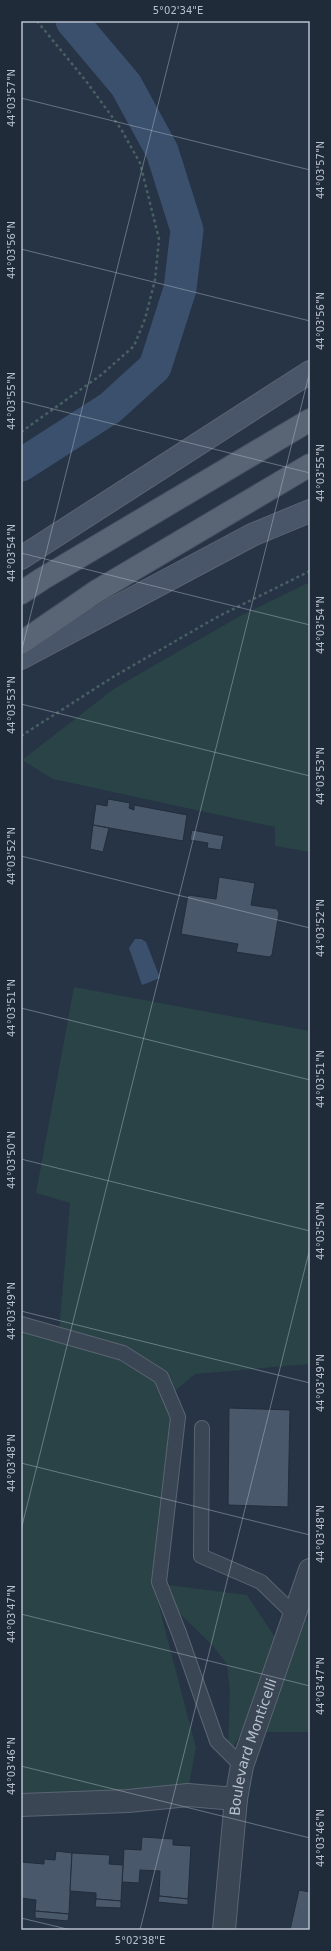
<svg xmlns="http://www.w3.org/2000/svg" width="331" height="1951" font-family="'DejaVu Sans',sans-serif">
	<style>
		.green { fill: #294346 }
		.water { fill: #3a506d }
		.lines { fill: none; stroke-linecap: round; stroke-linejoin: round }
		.canal { stroke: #3a506d; stroke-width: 33 }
		.building { fill: #4a586c; stroke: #222d3c }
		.service-casing { stroke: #5a6472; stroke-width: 16 }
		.minor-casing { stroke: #5a6472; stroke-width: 24 }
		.secondary-casing { stroke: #5a6472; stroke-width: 24 }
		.primary-casing { stroke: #454f5e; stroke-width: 24 }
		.path { stroke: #476062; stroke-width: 2.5; stroke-dasharray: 3 3; stroke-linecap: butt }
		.service { stroke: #3b4655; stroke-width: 14 }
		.minor { stroke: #3b4655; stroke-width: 22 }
		.secondary { stroke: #495568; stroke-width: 22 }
		.primary { stroke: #596575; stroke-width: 22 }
		.ticks { fill: none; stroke: #b9c1ce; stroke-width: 1; stroke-opacity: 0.45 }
		.labels { text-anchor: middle; stroke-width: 4; stroke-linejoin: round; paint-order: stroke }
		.street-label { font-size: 14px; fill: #b9c1ce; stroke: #202b3a }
		.neatline { fill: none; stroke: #b9c1ce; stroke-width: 1.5 }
		.ticks-label { font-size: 10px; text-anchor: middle; fill: #b9c1ce }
	</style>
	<rect width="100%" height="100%" fill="#263445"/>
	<g class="green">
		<path d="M 310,582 L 310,852 L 275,846 L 275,827 L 53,779 L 22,760 L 115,688 L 240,616 Z"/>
		<path d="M 74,987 L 310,1031 L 310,1364 L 195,1374 L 176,1390 L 159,1513 L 156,1595 L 196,1748 L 189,1784 L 128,1790 L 21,1794 L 21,1324 L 59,1332 L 70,1203 L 36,1193 Z"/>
		<path d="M 168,1585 L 247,1595 L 276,1639 L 265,1685 L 232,1750 L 228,1744 L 230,1692 L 227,1664 L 212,1645 L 172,1606 Z"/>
		<path d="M 306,1619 L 310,1620 L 310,1732 L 265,1732 Z"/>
	</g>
	<path class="water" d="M 135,939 L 141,939 L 146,942 L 160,978 L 142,985 L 129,948 Z"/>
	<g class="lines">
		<path class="canal" d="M 21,465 L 110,408 L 155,367 L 180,289 L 187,230 L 162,151 L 126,85 L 72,21"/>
	</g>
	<g class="building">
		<path d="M 108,799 L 130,803 L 129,808 L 134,810 L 134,805 L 187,815 L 183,841 L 93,825 L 96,804 L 107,806 Z"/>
		<path d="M 93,825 L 109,828 L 103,852 L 90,849 Z"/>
		<path d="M 192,830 L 224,836 L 221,850 L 207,848 L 208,843 L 190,840 Z"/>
		<path d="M 219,877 L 255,883 L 251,905 L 277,909 L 279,913 L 272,955 L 269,957 L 236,952 L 238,944 L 181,934 L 188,895 L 216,899 Z"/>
		<path d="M 229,1408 L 290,1410 L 288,1507 L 228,1505 Z"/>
		<path d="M 142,1837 L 173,1839 L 173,1845 L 191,1846 L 188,1899 L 159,1896 L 160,1871 L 140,1870 L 139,1883 L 122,1882 L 124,1849 L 141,1850 Z"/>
		<path d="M 56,1851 L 72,1853 L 69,1914 L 35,1911 L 36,1900 L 21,1898 L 21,1862 L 44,1864 L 44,1859 L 55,1860 Z"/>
		<path d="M 72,1853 L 110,1855 L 109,1864 L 123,1865 L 121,1901 L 96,1899 L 96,1893 L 70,1891 Z"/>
		<path d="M 299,1890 L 310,1892 L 310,1930 L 290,1930 Z"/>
		<path d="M 159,1896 L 188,1899 L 188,1905 L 158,1902 Z"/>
		<path d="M 96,1899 L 121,1901 L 121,1908 L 95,1907 Z"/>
		<path d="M 35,1911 L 69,1914 L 68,1921 L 35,1918 Z"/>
	</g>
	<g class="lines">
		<g class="service-casing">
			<g id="service">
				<path d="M 21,1324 L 123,1353 L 161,1377 L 178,1417 L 159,1582 L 179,1633 L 217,1741 L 242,1766"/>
				<path d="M 202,1428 L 201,1556 L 261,1582 L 295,1615"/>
			</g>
		</g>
		<g class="minor-casing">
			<g id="minor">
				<path d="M 21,1805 L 128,1801 L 188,1795 L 236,1799"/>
				<path id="s1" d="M 224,1930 L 236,1799 L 242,1766 L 310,1570"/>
			</g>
		</g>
		<g class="secondary-casing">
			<g id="secondary">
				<path d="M 21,558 L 310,372"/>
				<path d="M 21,658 L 252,535 L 310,511"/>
			</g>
		</g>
		<g class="primary-casing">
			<g id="primary">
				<path d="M 21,593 L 42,579 L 310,420"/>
				<path d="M 21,643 L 97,591 L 310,465"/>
			</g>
		</g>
		<g class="path">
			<path d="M 21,432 L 101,375 L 134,346 L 145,319 L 155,280 L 159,239 L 140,163 L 121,129 L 86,81 L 37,21"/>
			<path d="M 21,736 L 113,677 L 219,616 L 310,571"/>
		</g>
		<use href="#service" class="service"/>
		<use href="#minor" class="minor"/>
		<use href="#secondary" class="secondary"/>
		<use href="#primary" class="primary"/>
	</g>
	<path class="ticks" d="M 21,98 L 310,170M 21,249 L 310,321M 21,401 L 310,473M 21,553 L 310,625M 21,653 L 179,21M 21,704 L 310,776M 21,856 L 310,928M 21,1008 L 310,1080M 21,1159 L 310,1231M 21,1311 L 310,1383M 21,1463 L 310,1535M 21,1530 L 310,371M 21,1614 L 310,1686M 21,1766 L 310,1838M 21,1918 L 71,1930M 140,1930 L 310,1248"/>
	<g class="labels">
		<g class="street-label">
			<text dy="5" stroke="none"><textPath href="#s1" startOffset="186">Boulevard Monticelli</textPath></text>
		</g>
	</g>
	<rect width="331" height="1951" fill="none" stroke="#202b3a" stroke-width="44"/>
	<rect x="22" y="22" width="287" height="1907" class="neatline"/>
	<g class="ticks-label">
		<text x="178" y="14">5°02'34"E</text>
		<text transform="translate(11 98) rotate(-90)" y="4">44°03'57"N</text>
		<text transform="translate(320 170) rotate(-90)" y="4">44°03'57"N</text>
		<text transform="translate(11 250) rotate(-90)" y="4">44°03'56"N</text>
		<text transform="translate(320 321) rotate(-90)" y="4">44°03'56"N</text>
		<text transform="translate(11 401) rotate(-90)" y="4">44°03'55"N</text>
		<text transform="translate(320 473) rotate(-90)" y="4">44°03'55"N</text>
		<text transform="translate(11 553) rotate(-90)" y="4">44°03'54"N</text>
		<text transform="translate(320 625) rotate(-90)" y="4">44°03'54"N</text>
		<text transform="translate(11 705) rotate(-90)" y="4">44°03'53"N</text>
		<text transform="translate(320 776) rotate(-90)" y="4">44°03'53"N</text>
		<text transform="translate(11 856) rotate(-90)" y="4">44°03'52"N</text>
		<text transform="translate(320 928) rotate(-90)" y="4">44°03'52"N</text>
		<text transform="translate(11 1008) rotate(-90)" y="4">44°03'51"N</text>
		<text transform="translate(320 1079) rotate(-90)" y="4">44°03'51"N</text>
		<text transform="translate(11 1160) rotate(-90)" y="4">44°03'50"N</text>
		<text transform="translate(320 1231) rotate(-90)" y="4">44°03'50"N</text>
		<text transform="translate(11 1311) rotate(-90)" y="4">44°03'49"N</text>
		<text transform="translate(320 1383) rotate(-90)" y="4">44°03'49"N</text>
		<text transform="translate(11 1463) rotate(-90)" y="4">44°03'48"N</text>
		<text transform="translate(320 1534) rotate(-90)" y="4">44°03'48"N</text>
		<text transform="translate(11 1614) rotate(-90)" y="4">44°03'47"N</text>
		<text transform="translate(320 1686) rotate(-90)" y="4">44°03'47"N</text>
		<text transform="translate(11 1766) rotate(-90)" y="4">44°03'46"N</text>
		<text transform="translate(320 1838) rotate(-90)" y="4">44°03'46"N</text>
		<text x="140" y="1944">5°02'38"E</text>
	</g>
</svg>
